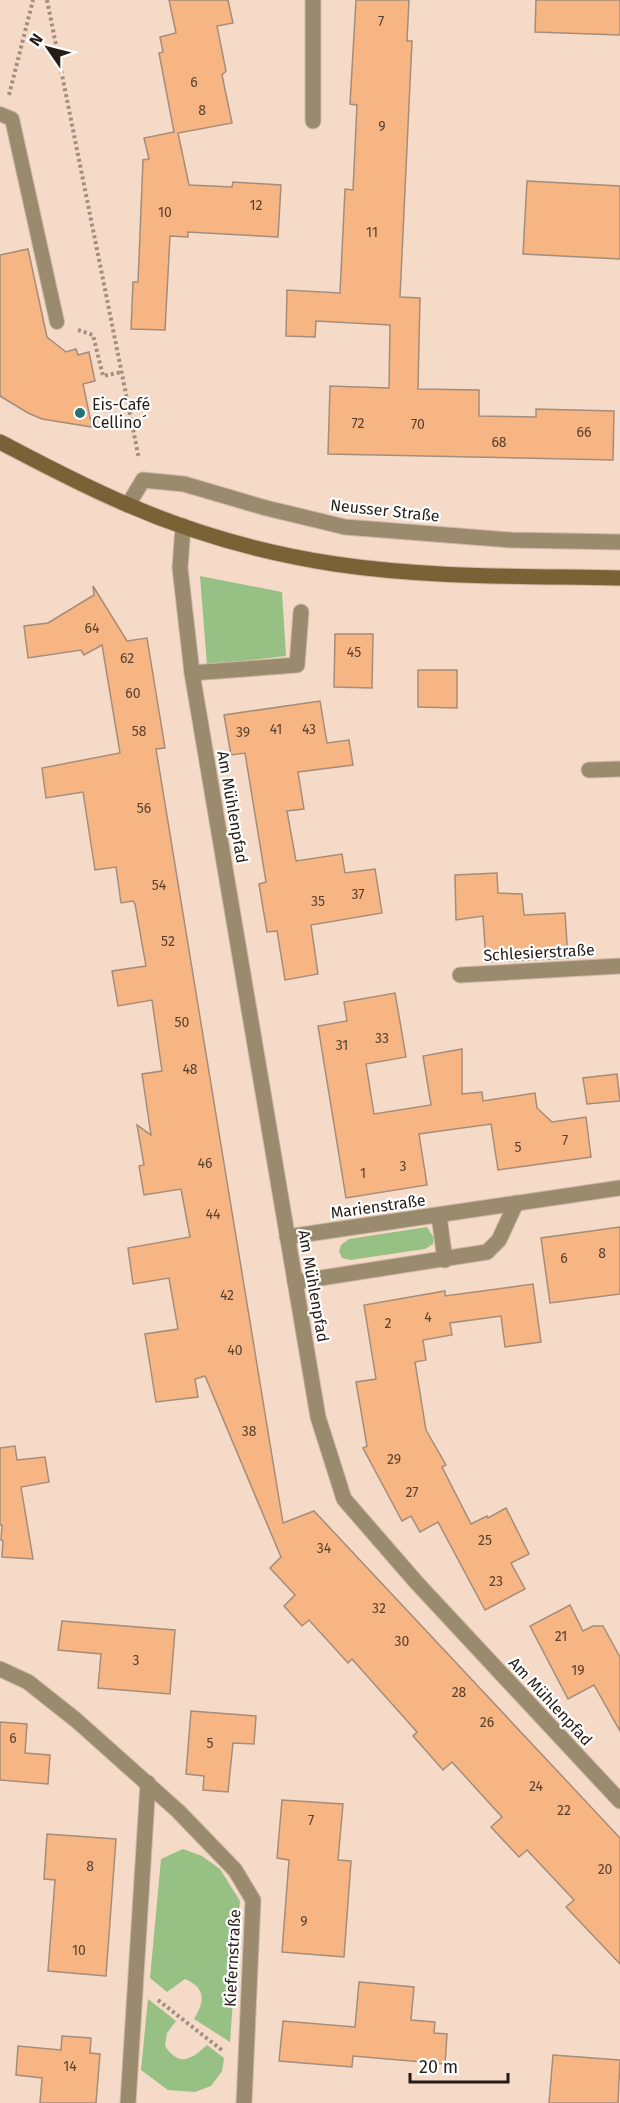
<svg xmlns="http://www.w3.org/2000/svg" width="620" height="2103" font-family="'Fira Sans',sans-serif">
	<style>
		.green { fill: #97c084 }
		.building { fill: #f6b582; stroke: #a58d7b; stroke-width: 1.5 }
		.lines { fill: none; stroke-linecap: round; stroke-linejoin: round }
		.service-casing { stroke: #cfb8a7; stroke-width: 16 }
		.minor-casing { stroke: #cfb8a7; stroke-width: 17 }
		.secondary-casing { stroke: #cfb8a7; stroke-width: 17 }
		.path { stroke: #a38f81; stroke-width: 4; stroke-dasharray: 3 3; stroke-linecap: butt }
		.service { stroke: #9b8b6e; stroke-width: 14 }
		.minor { stroke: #9b8b6e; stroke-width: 15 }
		.secondary { stroke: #796236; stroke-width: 15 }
		.poi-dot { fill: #287277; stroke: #fff; stroke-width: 2 }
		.labels { text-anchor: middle; stroke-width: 4.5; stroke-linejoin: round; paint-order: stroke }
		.number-label { font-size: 14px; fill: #5a4230 }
		.poi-label { font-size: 16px; fill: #261c15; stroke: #fff; text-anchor: start }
		.street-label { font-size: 16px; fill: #261c15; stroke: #fff }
	</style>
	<rect width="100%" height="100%" fill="#f4dac7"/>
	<g class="green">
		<path d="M 200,576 L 282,592 L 286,656 L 207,665 Z"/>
		<path d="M 427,1227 L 434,1238 L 433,1244 L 425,1249 L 350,1260 L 342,1258 L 339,1251 L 341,1245 L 349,1239 Z"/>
		<path d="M 183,1849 L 202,1856 L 220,1869 L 240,1901 L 230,2042 L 194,2019 C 205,2001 206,1988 185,1979 L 167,1992 L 150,1978 L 161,1859 Z"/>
		<path d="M 148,1999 L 176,2021 L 167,2033 L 165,2046 C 179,2067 191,2060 207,2045 L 224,2058 L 222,2071 L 211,2086 L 195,2092 L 168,2090 L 141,2070 Z"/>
	</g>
	<g class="building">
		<path d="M 169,0 L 228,0 L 233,23 L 217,26 L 226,71 L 222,75 L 232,123 L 178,133 L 189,185 L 232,187 L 233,182 L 281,185 L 278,237 L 188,232 L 188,237 L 170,236 L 165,330 L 131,329 L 133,282 L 138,282 L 143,160 L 149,159 L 144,138 L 174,132 L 159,53 L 163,52 L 160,37 L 176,33 Z"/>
		<path d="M 356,0 L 409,0 L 407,41 L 412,41 L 400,297 L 420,298 L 418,389 L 479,390 L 479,416 L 536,417 L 536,409 L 614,411 L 613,460 L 328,454 L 330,386 L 389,388 L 390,325 L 316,321 L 315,337 L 286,336 L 287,290 L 340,293 L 345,189 L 353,190 L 357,105 L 350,104 Z"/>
		<path d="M 536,0 L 620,0 L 620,35 L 535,32 Z"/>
		<path d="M 527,181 L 620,186 L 620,259 L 523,254 Z"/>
		<path d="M 28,249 L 47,337 L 66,352 L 76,349 L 78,355 L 89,352 L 95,381 L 83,384 L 92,427 L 42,419 L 28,413 L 0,396 L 0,255 Z"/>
		<path d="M 93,586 L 127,641 L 147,638 L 165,748 L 156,749 L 283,1523 L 314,1511 L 620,1838 L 620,1964 L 566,1907 L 574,1900 L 527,1850 L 519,1857 L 491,1827 L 502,1817 L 452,1762 L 443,1770 L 413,1736 L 417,1732 L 352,1659 L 348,1663 L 309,1620 L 302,1626 L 284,1606 L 295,1595 L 270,1568 L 281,1557 L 205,1376 L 195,1379 L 198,1397 L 156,1402 L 145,1334 L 178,1329 L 169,1278 L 133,1284 L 128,1248 L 190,1237 L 181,1189 L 144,1195 L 139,1166 L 144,1165 L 137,1125 L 151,1135 L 142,1074 L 162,1071 L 152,1000 L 118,1006 L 112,971 L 146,966 L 135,904 L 133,901 L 121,903 L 116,867 L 95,870 L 83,792 L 46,798 L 42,768 L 120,753 L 102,645 L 84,655 L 81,650 L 28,658 L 24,626 L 48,623 L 94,595 Z"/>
		<path d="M 335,634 L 373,634 L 372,688 L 334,687 Z"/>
		<path d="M 418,670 L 457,670 L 457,708 L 418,707 Z"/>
		<path d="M 320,701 L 327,743 L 349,740 L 353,765 L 298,772 L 304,809 L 287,811 L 296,861 L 342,854 L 345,873 L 375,869 L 382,913 L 311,925 L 318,974 L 285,980 L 277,931 L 267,932 L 259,884 L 266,882 L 245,753 L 231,755 L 224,715 Z"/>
		<path d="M 497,873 L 498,893 L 522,894 L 524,915 L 565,913 L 568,958 L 486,962 L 483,916 L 456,920 L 455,875 Z"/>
		<path d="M 395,993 L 406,1057 L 366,1064 L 374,1114 L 431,1105 L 423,1056 L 462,1049 L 462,1094 L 482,1092 L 483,1101 L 535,1093 L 537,1108 L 552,1122 L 586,1117 L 591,1157 L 498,1170 L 491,1124 L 419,1134 L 427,1185 L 346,1198 L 318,1026 L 347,1021 L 344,1002 Z"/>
		<path d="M 617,1074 L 620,1101 L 587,1104 L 583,1078 Z"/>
		<path d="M 620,1227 L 620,1294 L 550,1303 L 541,1238 Z"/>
		<path d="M 533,1284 L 541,1342 L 505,1347 L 501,1316 L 450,1323 L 452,1335 L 423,1340 L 426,1360 L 415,1362 L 426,1430 L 446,1465 L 442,1467 L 471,1524 L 487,1516 L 488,1518 L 506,1508 L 529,1554 L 511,1563 L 525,1589 L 485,1610 L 438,1522 L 420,1532 L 411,1516 L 402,1521 L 363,1448 L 367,1446 L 356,1382 L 376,1379 L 364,1305 L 445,1291 L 445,1296 Z"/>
		<path d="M 15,1446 L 17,1460 L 45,1457 L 49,1482 L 21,1487 L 33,1559 L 2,1557 L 3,1541 L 1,1540 L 2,1525 L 0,1525 L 0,1448 Z"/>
		<path d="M 570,1605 L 583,1631 L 593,1626 L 603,1626 L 620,1657 L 620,1731 L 594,1685 L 568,1699 L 530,1626 Z"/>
		<path d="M 62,1621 L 175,1630 L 170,1694 L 98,1688 L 101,1654 L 58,1650 Z"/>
		<path d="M 191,1711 L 256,1716 L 254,1744 L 233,1743 L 228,1792 L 203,1790 L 204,1776 L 186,1774 Z"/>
		<path d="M 0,1722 L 27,1724 L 25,1753 L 50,1755 L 48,1784 L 0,1780 Z"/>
		<path d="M 282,1800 L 343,1804 L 338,1860 L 351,1861 L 344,1957 L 282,1952 L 289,1860 L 277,1858 Z"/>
		<path d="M 47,1834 L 116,1839 L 106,1976 L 48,1971 L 55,1880 L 44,1879 Z"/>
		<path d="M 359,1982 L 414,1987 L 411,2020 L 435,2022 L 434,2033 L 447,2034 L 445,2064 L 353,2056 L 352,2067 L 279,2061 L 283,2021 L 355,2027 Z"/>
		<path d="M 62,2036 L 91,2038 L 90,2053 L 100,2054 L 96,2103 L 40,2103 L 42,2078 L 16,2075 L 18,2046 L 61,2050 Z"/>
		<path d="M 553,2055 L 620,2060 L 618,2103 L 549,2103 Z"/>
	</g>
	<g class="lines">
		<g class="service-casing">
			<path id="service" d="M 0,114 L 12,119 L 57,322"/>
		</g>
		<g class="minor-casing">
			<g id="minor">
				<path d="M 313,0 L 313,121"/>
				<path d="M 128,505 L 143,480 L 184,484 L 266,508 L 345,527 L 511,540 L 620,542"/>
				<path d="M 183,526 L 180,568 L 192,673 L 318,1417 L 344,1499 L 416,1582 L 620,1801"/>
				<path d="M 192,673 L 297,665 L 301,612"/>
				<path d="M 589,770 L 620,769"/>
				<path d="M 460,975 L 620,966"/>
				<path d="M 439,1216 L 445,1260"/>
				<path d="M 287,1237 L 620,1188"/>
				<path d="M 295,1282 L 487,1252 L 499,1240 L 516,1203"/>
				<path d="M 0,1669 L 28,1682 L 76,1720 L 178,1811 L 235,1870 L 253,1900 L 244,2103"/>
				<path d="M 128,2103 L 148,1783"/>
			</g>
		</g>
		<g class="secondary-casing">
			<path id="secondary" d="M 0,442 C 42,464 83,486 126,504 C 192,533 264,553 335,564 C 429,578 525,576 620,578"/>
		</g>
		<g class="path">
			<path d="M 47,0 L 139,459"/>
			<path d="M 9,95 L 33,0"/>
			<path d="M 78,330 L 93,335 L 103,376 L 122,372"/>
			<path d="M 158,2000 L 223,2051"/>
		</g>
		<use href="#service" class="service"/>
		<use href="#minor" class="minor"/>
		<use href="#secondary" class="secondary"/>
	</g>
	<circle class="poi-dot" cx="80" cy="413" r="6"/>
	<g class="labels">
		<g class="number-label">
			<text x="381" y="26">7</text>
			<text x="194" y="87">6</text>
			<text x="202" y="115">8</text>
			<text x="382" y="131">9</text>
			<text x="256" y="210">12</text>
			<text x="165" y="217">10</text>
			<text x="372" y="237">11</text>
			<text x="358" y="428">72</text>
			<text x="418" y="429">70</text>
			<text x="584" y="437">66</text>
			<text x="499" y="447">68</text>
			<text x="92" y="633">64</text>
			<text x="354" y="657">45</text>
			<text x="127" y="663">62</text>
			<text x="133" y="698">60</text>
			<text x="276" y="734">41</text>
			<text x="309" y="734">43</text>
			<text x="139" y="736">58</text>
			<text x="243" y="737">39</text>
			<text x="144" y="813">56</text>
			<text x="159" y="890">54</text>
			<text x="358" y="899">37</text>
			<text x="318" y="906">35</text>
			<text x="168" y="946">52</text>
			<text x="182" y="1027">50</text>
			<text x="382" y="1043">33</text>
			<text x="342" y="1050">31</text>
			<text x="190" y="1074">48</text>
			<text x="565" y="1145">7</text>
			<text x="518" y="1152">5</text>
			<text x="205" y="1168">46</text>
			<text x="403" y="1171">3</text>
			<text x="363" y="1178">1</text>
			<text x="213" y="1219">44</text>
			<text x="602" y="1258">8</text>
			<text x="564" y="1263">6</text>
			<text x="227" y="1300">42</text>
			<text x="428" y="1322">4</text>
			<text x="388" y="1328">2</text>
			<text x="235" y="1355">40</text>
			<text x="249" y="1436">38</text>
			<text x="394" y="1464">29</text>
			<text x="412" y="1497">27</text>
			<text x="485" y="1545">25</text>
			<text x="324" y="1553">34</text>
			<text x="496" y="1586">23</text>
			<text x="379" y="1613">32</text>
			<text x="561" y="1641">21</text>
			<text x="402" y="1646">30</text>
			<text x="136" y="1665">3</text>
			<text x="578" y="1675">19</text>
			<text x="459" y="1697">28</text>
			<text x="487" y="1727">26</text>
			<text x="13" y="1743">6</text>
			<text x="210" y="1748">5</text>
			<text x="536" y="1791">24</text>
			<text x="564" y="1815">22</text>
			<text x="311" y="1825">7</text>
			<text x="90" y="1871">8</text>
			<text x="605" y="1874">20</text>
			<text x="304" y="1926">9</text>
			<text x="79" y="1955">10</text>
			<text x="70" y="2071">14</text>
		</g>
		<g class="poi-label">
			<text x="92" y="410">Eis-Café<tspan x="92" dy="18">Cellino´</tspan></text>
		</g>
		<g class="street-label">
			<text transform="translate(385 510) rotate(6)" y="6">Neusser Straße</text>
			<text transform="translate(233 807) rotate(80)" y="6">Am Mühlenpfad</text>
			<text transform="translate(539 952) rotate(-3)" y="6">Schlesierstraße</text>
			<text transform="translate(378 1206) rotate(-8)" y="6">Marienstraße</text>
			<text transform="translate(314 1286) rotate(80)" y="6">Am Mühlenpfad</text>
			<text transform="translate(551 1701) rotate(47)" y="6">Am Mühlenpfad</text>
			<text transform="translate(232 1958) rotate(-87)" y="6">Kiefernstraße</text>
		</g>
	</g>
	<g transform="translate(48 48) rotate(305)" stroke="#ffffff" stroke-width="4.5" paint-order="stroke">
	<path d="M0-4.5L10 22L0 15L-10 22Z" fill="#261c15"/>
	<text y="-9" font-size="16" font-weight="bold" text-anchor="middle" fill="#261c15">N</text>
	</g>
	<path d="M410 2073v9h98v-9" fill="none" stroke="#261c15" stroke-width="3"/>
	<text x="419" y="2073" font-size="18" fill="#261c15" stroke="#ffffff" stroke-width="4.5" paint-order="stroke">20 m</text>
</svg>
